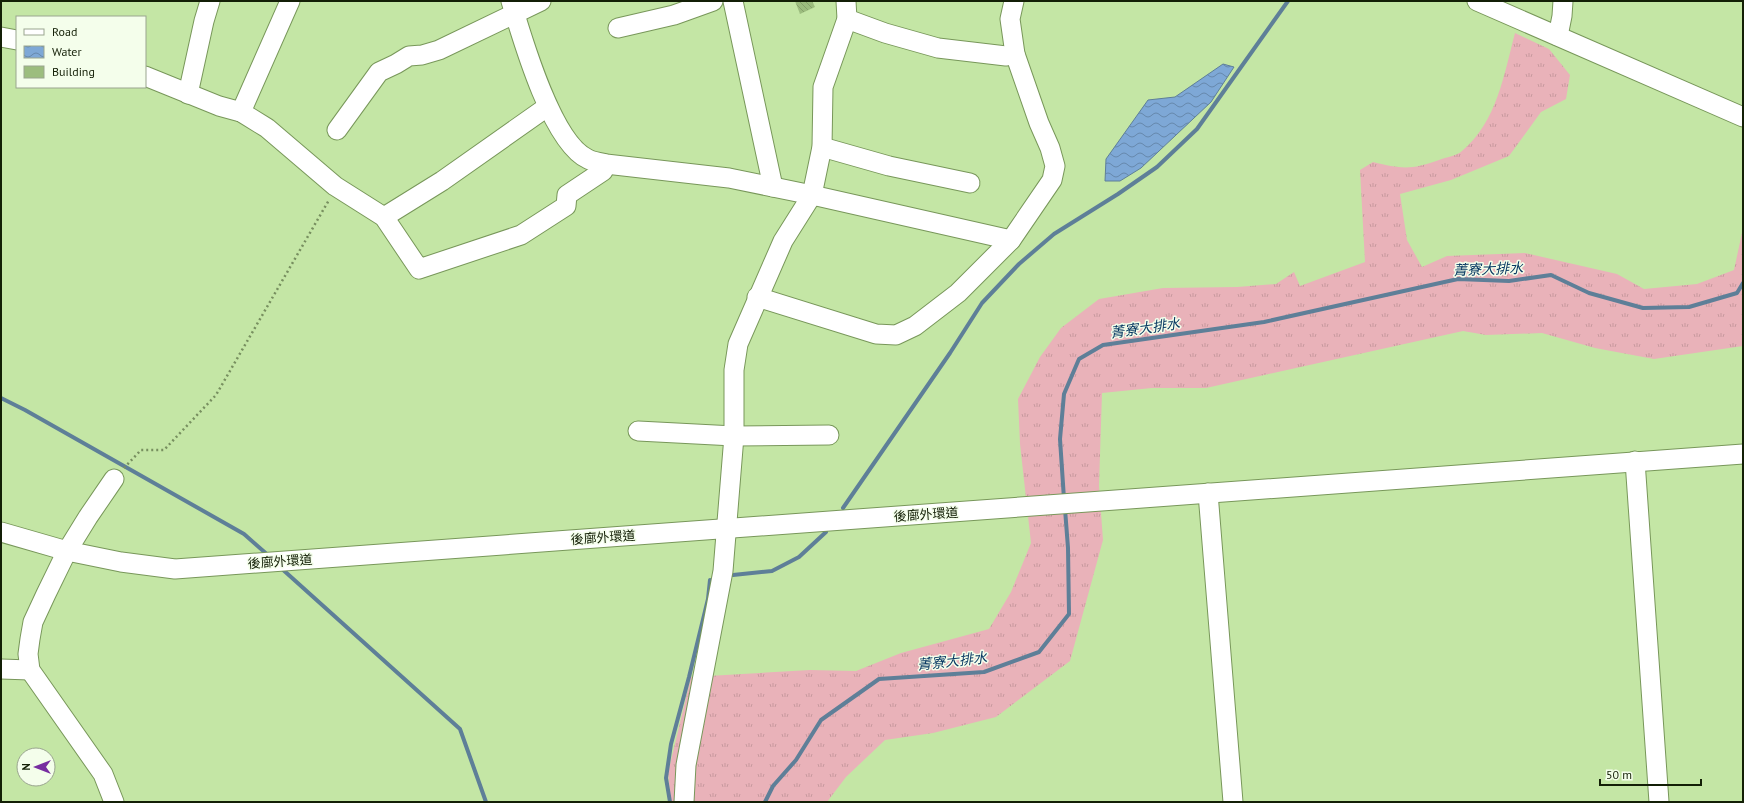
<svg xmlns="http://www.w3.org/2000/svg" width="1744" height="803" font-family="'PT Sans','Noto Sans TC',sans-serif">
	<style>
		.grass { fill: url(#grass-tufts) }
		.water { fill: url(#water-waves); stroke: #5e7f98 }
		.lines { fill: none; stroke-linecap: round; stroke-linejoin: round }
		.stream { stroke: #5e7f98; stroke-width: 4 }
		.building { fill: url(#building-back-hatch) }
		.minor-casing { stroke: #78975a; stroke-width: 21 }
		.path { stroke: #778f5f; stroke-width: 2.5; stroke-dasharray: 2 3; stroke-linecap: butt }
		.minor { stroke: #fff; stroke-width: 19 }
		.labels { text-anchor: middle; stroke-width: 3; stroke-linejoin: round; paint-order: stroke }
		.street-label { font-size: 13px; fill: #131f06; stroke: #f4feeb }
		.water-label { font-size: 14px; font-style: italic; fill: #083862; stroke: #f4feeb }
	</style>
	<defs>
		<pattern id="grass-tufts" width="24" height="20" patternUnits="userSpaceOnUse"><rect width="24" height="20" fill="#e9b2b9"/><path d="M3 7l-1-3M5 7V3M7 7l1-3M15 17l-1-3M17 17v-4M19 17l1-3" fill="none" stroke="#c7999e"/></pattern>
		<pattern id="water-waves" width="16" height="10" patternUnits="userSpaceOnUse"><rect width="16" height="10" fill="#7ea8d6"/><path d="M0 5q4-4 8 0t8 0" fill="none" stroke="#6688ac"/></pattern>
		<pattern id="building-back-hatch" width="6" height="6" patternUnits="userSpaceOnUse"><rect width="6" height="6" fill="#9cbd7e"/><path d="M-1 5l2 2M0 0l6 6M5-1l2 2" fill="none" stroke="#86a26b"/></pattern>
	</defs>
	<rect width="100%" height="100%" fill="#c4e6a5"/>
	<path class="grass" d="M 1515,33 L 1549,49 L 1570,75 L 1566,99 L 1541,112 L 1509,156 L 1451,180 L 1400,194 L 1407,240 L 1422,267 L 1447,256 L 1525,253 L 1617,274 L 1644,289 L 1697,284 L 1734,270 L 1743,228 L 1743,346 L 1654,359 L 1595,348 L 1542,333 L 1486,335 L 1463,331 L 1206,388 L 1152,388 L 1102,393 L 1099,486 L 1103,540 L 1070,661 L 996,717 L 933,733 L 885,740 L 846,777 L 827,802 L 671,802 L 668,773 L 691,677 L 810,670 L 856,671 L 901,653 L 989,629 L 1011,592 L 1031,543 L 1020,444 L 1018,399 L 1040,357 L 1061,328 L 1099,299 L 1163,288 L 1237,287 L 1276,284 L 1294,272 L 1300,286 L 1365,262 L 1360,170 L 1373,162 C 1401,169 1412,170 1439,160 C 1446,157 1457,156 1462,151 C 1497,122 1504,74 1515,33 Z"/>
	<path class="water" d="M 1223,64 L 1234,67 L 1211,102 L 1141,168 L 1120,181 L 1105,181 L 1106,159 L 1148,100 L 1175,97 Z"/>
	<g class="lines">
		<g class="stream">
			<path d="M 1,398 L 25,410 L 244,534 L 269,556"/>
			<path d="M 1064,499 L 1060,439 L 1064,394 L 1079,359 L 1103,345 L 1264,322 L 1458,279 L 1509,281 L 1551,275 L 1589,293 L 1643,308 L 1689,307 L 1737,293 L 1743,283"/>
			<path d="M 843,508 L 950,353 L 982,303 L 1019,264 L 1054,234 L 1118,194 L 1157,167 L 1197,129 L 1288,1"/>
			<path d="M 281,568 L 460,729 L 486,802"/>
			<path d="M 733,575 L 772,571 L 799,557 L 826,532"/>
			<path d="M 670,802 L 666,778 L 671,744 L 689,677 L 708,599 L 710,580"/>
			<path d="M 765,802 L 773,786 L 796,760 L 821,720 L 879,679 L 984,672 L 1039,652 L 1069,614 L 1068,548 L 1065,509"/>
		</g>
	</g>
	<path class="building" d="M 795,1 L 812,1 L 815,7 L 800,14 Z"/>
	<g class="lines">
		<g class="minor-casing">
			<g id="minor">
				<path d="M 511,1 C 522,38 552,143 588,159 C 593,162 600,162 606,164 L 729,178 L 812,195 L 1011,240"/>
				<path d="M 733,1 L 773,187"/>
				<path d="M 1477,1 L 1743,117"/>
				<path d="M 847,19 L 885,33 L 938,48 L 1006,56 L 1015,54"/>
				<path d="M 618,28 L 674,15 L 713,1"/>
				<path d="M 1558,36 L 1562,16 L 1563,1"/>
				<path d="M 1,37 L 17,40"/>
				<path d="M 145,76 L 219,106 L 241,112 L 267,128 L 335,186 L 384,217 L 419,269 L 521,235 L 566,206 L 567,195 L 603,171 L 606,164"/>
				<path d="M 188,94 L 204,21 L 210,1"/>
				<path d="M 241,112 L 290,1"/>
				<path d="M 337,130 L 379,72 L 396,64 L 409,56 L 422,55 L 439,50 L 541,1"/>
				<path d="M 822,147 L 889,166 L 970,183"/>
				<path d="M 384,217 L 442,181 L 547,107"/>
				<path d="M 757,297 L 876,334 L 896,335 L 915,326 L 958,293 L 1011,240 L 1052,180 L 1055,166 L 1050,148 L 1039,123 L 1015,54 L 1010,19 L 1014,1"/>
				<path d="M 638,431 L 734,436 L 829,435"/>
				<path d="M 1635,461 L 1659,802"/>
				<path d="M 1208,493 L 1233,802"/>
				<path d="M 1,532 L 67,551 L 121,562 L 175,569 L 1743,454"/>
				<path d="M 1,669 L 30,670"/>
				<path d="M 114,802 L 103,774 L 30,670 L 28,654 L 30,639 L 33,622 L 46,594 L 67,551 L 88,517 L 114,479"/>
				<path d="M 684,802 L 686,765 L 723,571 L 734,436 L 734,370 L 738,344 L 783,241 L 812,195 L 822,147 L 823,87 L 847,19 L 846,1"/>
			</g>
		</g>
		<path class="path" d="M 124,468 L 141,450 L 164,450 L 216,395 L 329,200"/>
		<use href="#minor" class="minor"/>
	</g>
	<g class="labels">
		<g class="street-label">
			<text transform="translate(926 514) rotate(-4)" y="5">後廍外環道</text>
			<text transform="translate(603 537) rotate(-4)" y="5">後廍外環道</text>
			<text transform="translate(280 561) rotate(-4)" y="5">後廍外環道</text>
		</g>
		<g class="water-label">
			<text transform="translate(1488 269) rotate(-2)" y="5">菁寮大排水</text>
			<text transform="translate(1145 328) rotate(-8)" y="5">菁寮大排水</text>
			<text transform="translate(952 661) rotate(-6)" y="5">菁寮大排水</text>
		</g>
	</g>
	<rect width="1744" height="803" fill="none" stroke="#131f06" stroke-width="4"/>
	<rect x="16" y="16" width="130" height="72" fill="#f4feeb" stroke="#9aa58f"/>
	<rect x="24" y="29" width="20" height="6" fill="#ffffff" stroke="#9aa58f"/>
	<text x="52" y="36" font-size="12" fill="#131f06">Road</text>
	<rect x="24" y="46" width="20" height="12" fill="url(#water-waves)" stroke="#9aa58f"/>
	<text x="52" y="56" font-size="12" fill="#131f06">Water</text>
	<rect x="24" y="66" width="20" height="12" fill="#9cbd7e" stroke="#9aa58f"/>
	<text x="52" y="76" font-size="12" fill="#131f06">Building</text>
	<g transform="translate(36 767) rotate(270)"><circle r="19" fill="#f4feeb" stroke="#9aa58f"/>
	<path d="M0-3L7 15L0 10L-7 15Z" fill="#772ea0"/>
	<text y="-6" font-size="11" font-weight="bold" text-anchor="middle" fill="#131f06">N</text>
	</g>
	<path d="M1600 779v6h101v-6" fill="none" stroke="#131f06" stroke-width="2"/>
	<text x="1606" y="779" font-size="12" fill="#131f06" stroke="#f4feeb" stroke-width="3" paint-order="stroke">50 m</text>
</svg>
